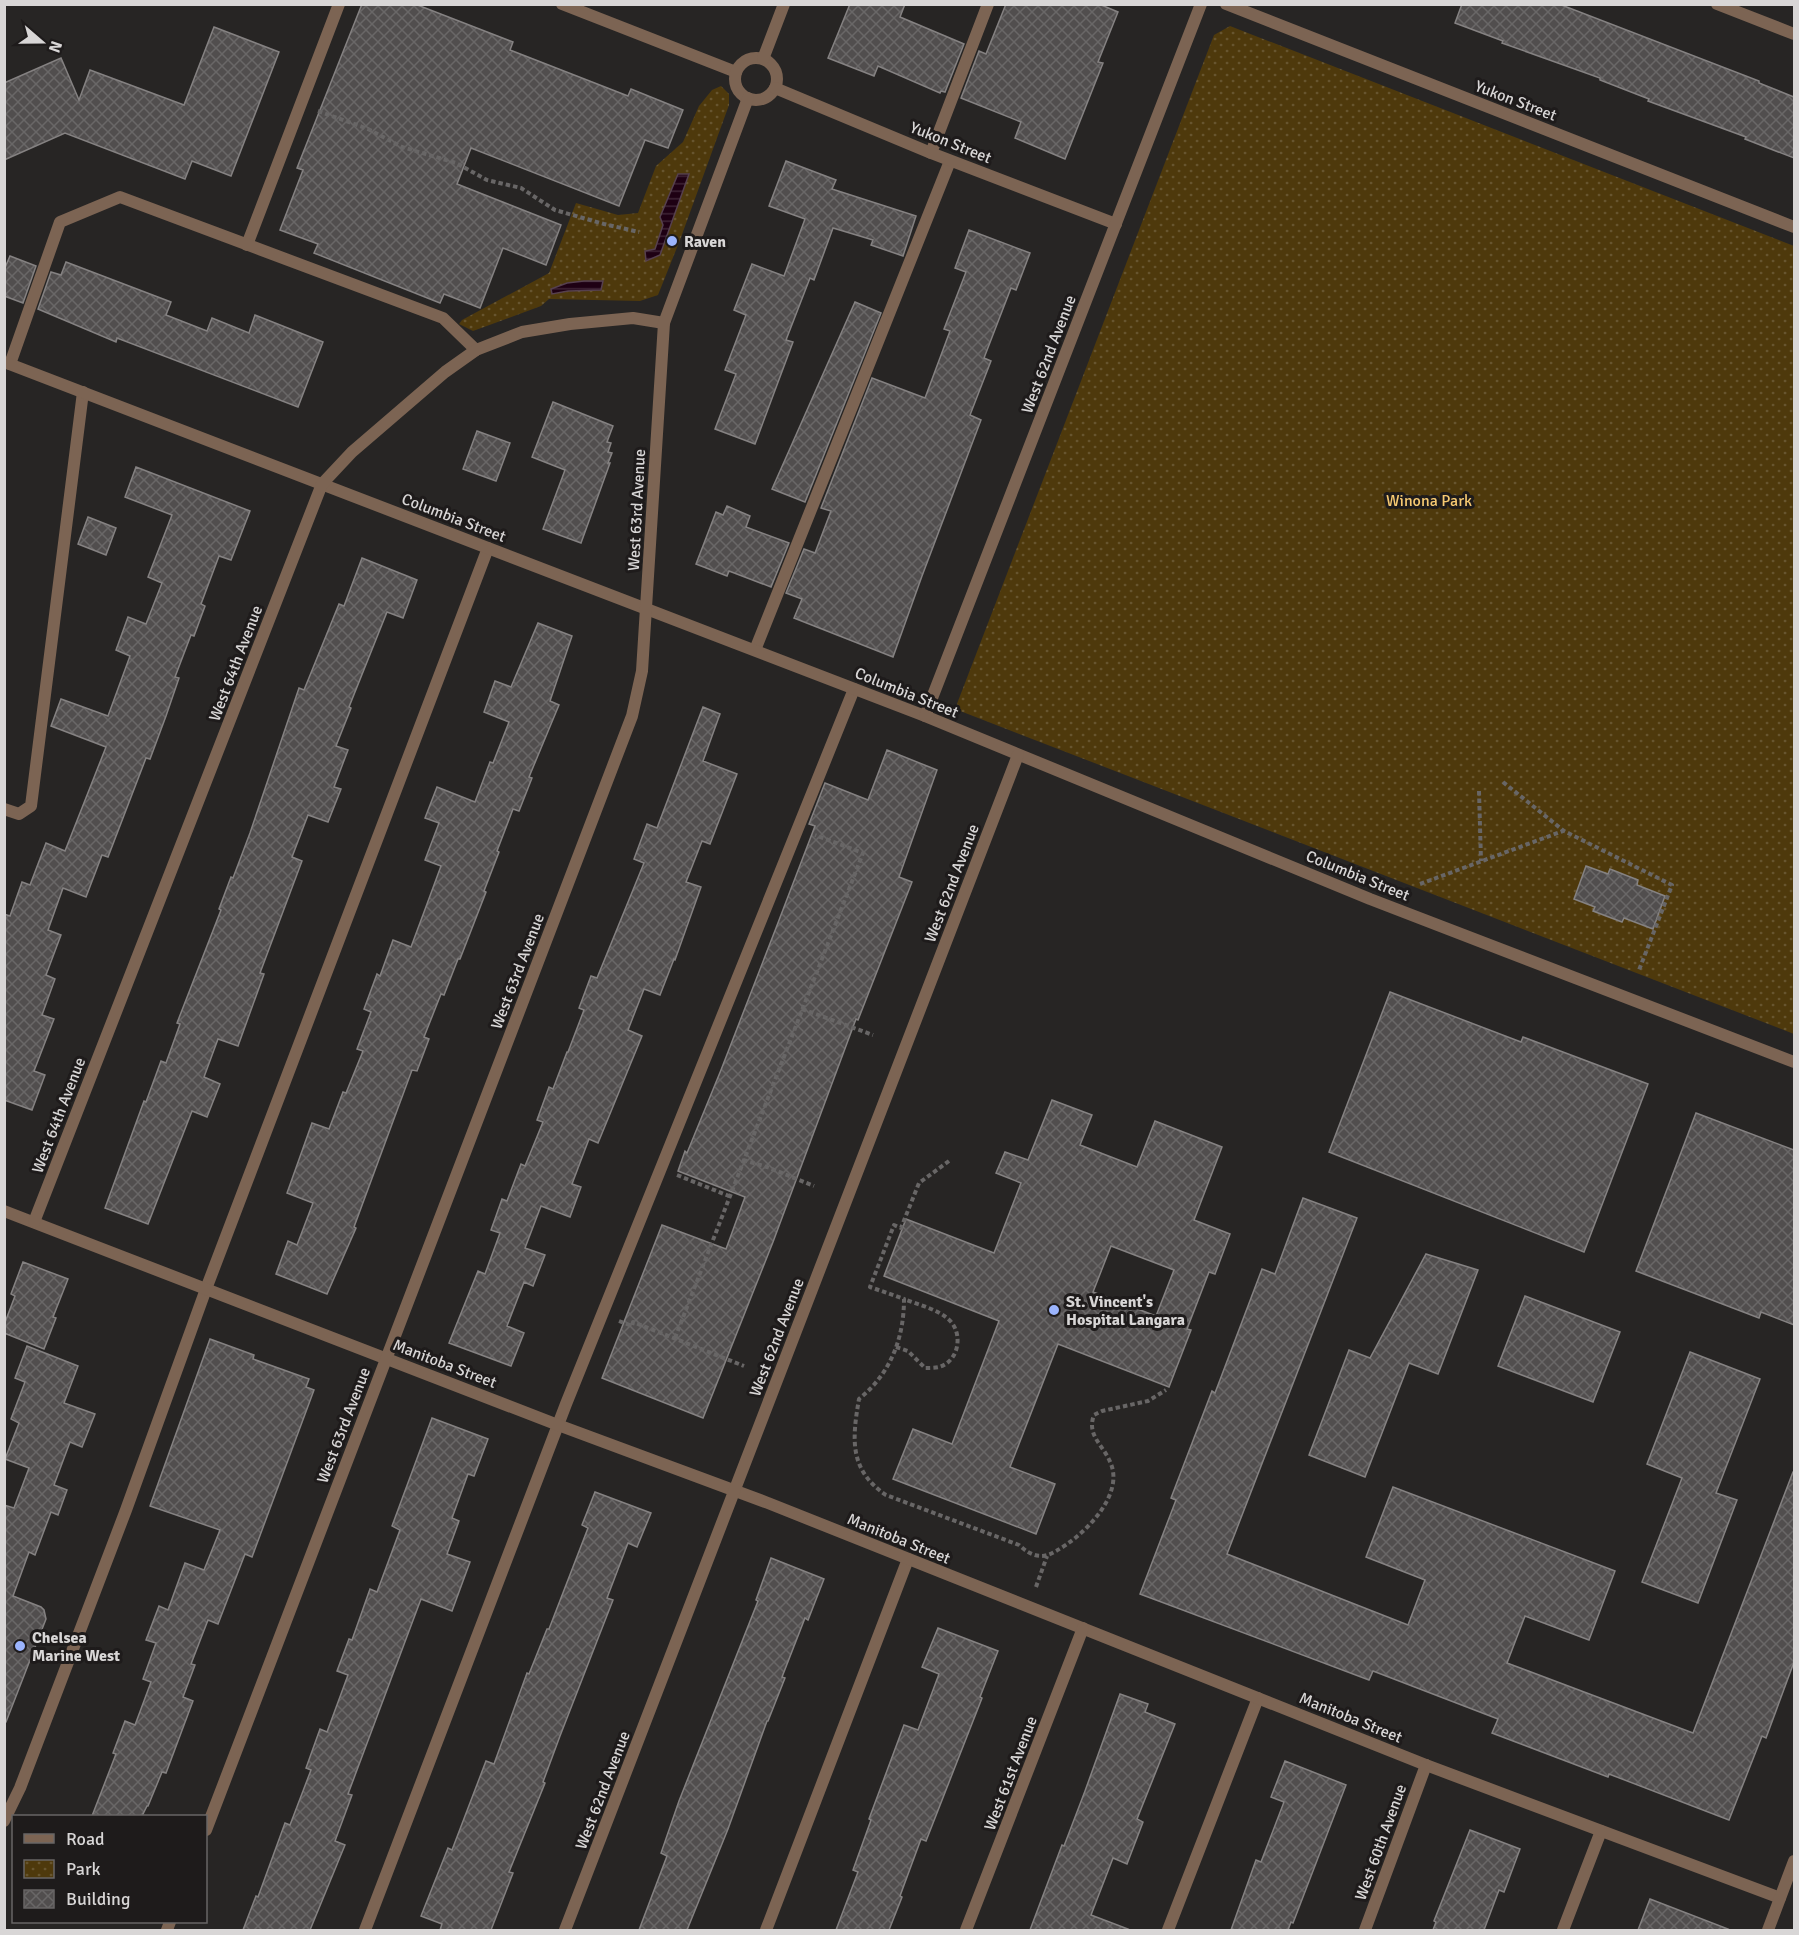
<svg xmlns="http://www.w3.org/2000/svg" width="1799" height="1935" font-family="Signika,sans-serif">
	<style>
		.park { fill: url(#park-dots) }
		.water { fill: url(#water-rules); stroke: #56404e; stroke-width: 1.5 }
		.building { fill: url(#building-cross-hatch); stroke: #858282; stroke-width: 1.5; fill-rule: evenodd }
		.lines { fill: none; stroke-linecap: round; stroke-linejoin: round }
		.path { stroke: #686666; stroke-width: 4; stroke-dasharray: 4.5 3; stroke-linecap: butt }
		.service { stroke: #7c6453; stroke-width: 12 }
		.minor { stroke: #7c6453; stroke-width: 12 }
		.poi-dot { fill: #9bb4fd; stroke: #1e1b1b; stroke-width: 2 }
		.labels { text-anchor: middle; stroke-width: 6; stroke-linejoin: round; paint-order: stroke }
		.street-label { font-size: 16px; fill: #d8d6d6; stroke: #1e1b1b }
		.poi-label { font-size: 16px; font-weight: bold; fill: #d8d6d6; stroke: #1e1b1b; text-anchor: start }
		.park-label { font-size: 16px; fill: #f7ca72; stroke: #1e1b1b }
	</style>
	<defs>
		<pattern id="park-dots" width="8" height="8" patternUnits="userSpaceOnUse" patternTransform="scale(1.5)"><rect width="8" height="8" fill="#4e390c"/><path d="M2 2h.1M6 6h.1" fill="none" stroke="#67552f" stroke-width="1.8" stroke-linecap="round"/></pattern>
		<pattern id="water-rules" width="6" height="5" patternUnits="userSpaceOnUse" patternTransform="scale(1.5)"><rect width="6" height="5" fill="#1e0013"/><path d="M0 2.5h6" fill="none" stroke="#3e2435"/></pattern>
		<pattern id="building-cross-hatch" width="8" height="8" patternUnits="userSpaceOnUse" patternTransform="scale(1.5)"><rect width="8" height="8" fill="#514e4e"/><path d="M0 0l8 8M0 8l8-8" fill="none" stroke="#696767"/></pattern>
	</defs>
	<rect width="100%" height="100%" fill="#272524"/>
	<g class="park">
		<path d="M 1230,26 L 1794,246 L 1794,1034 L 955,709 L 1214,35 Z"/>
		<path d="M 721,86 L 729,94 L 729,105 L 680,240 L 658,295 L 640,301 L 549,299 L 541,306 L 473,331 L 459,324 L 462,320 L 549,273 L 576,203 L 618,215 L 638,213 L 656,166 L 683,142 L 699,106 L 712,90 Z"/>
	</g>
	<g class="water">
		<path d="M 678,174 L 689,174 L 660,255 L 646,261 L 645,251 L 655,249 L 663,225 L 660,217 Z"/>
		<path d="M 584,281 L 603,281 L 601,290 L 568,291 L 552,294 L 551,289 L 567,283 Z"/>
	</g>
	<g class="building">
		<path d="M 362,4 L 415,4 L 513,42 L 510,50 L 628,96 L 631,89 L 683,110 L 668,148 L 645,140 L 619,206 L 471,148 L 457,184 L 561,225 L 546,265 L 503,248 L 480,308 L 444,294 L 440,303 L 314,253 L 318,244 L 280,230 L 303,170 L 297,168 Z"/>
		<path d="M 850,4 L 905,4 L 900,17 L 964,44 L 945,92 L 941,91 L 940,93 L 878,66 L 874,76 L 828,58 Z"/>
		<path d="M 1006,4 L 1099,4 L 1118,12 L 1098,62 L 1103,63 L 1065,159 L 1015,138 L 1021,122 L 961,98 L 979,51 L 986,54 Z"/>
		<path d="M 1462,4 L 1559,4 L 1759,81 L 1759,83 L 1794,97 L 1794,158 L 1745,139 L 1746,137 L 1648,101 L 1649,99 L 1600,80 L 1600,78 L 1502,43 L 1503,41 L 1455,23 Z"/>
		<path d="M 214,27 L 279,52 L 231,176 L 192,161 L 185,179 L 65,133 L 4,160 L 4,83 L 61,58 L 79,100 L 90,70 L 184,105 Z"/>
		<path d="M 786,161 L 836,180 L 832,189 L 916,216 L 903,256 L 871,245 L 873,240 L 833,228 L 814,280 L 810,278 L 786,340 L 793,342 L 755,444 L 715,429 L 736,374 L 725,370 L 746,315 L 734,310 L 752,264 L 784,276 L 805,219 L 769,206 Z"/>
		<path d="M 969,230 L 1030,253 L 1016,290 L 1011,288 L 984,358 L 991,361 L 970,415 L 981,420 L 922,576 L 893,657 L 794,618 L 802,599 L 786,593 L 804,549 L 815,553 L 831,511 L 821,508 L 872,378 L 925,398 L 950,331 L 944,329 L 966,272 L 955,268 Z"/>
		<path d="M 10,256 L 36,266 L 23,303 L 4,296 L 4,270 Z"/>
		<path d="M 66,262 L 171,302 L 166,315 L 207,331 L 212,318 L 249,333 L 255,315 L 323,342 L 298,407 L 117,338 L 116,342 L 38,309 L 51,272 L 61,275 Z"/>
		<path d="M 855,302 L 881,313 L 805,502 L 772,489 Z"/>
		<path d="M 553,402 L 613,426 L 607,442 L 611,443 L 608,452 L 612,453 L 608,463 L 610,463 L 581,543 L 543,529 L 565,470 L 532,457 Z"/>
		<path d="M 477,431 L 510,443 L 496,481 L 463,469 Z"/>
		<path d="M 136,467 L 250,511 L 231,560 L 219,556 L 201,604 L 205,606 L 194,636 L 191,635 L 175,677 L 179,678 L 166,716 L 150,759 L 146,758 L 108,857 L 102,855 L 86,897 L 63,888 L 48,930 L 61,935 L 46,975 L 55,979 L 42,1015 L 54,1019 L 34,1071 L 45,1075 L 32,1110 L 4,1100 L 4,914 L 10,916 L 22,882 L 30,885 L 46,843 L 65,851 L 106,747 L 51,726 L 61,699 L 108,716 L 130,656 L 116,650 L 128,617 L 146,624 L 162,583 L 148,577 L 172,515 L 125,497 Z"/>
		<path d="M 727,506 L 750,516 L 746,527 L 789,543 L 771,587 L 729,571 L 727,576 L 696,564 L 716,512 L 723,515 Z"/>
		<path d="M 88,517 L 116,528 L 106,555 L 78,544 Z"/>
		<path d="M 362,558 L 417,580 L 403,618 L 387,612 L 349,707 L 351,708 L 336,746 L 348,750 L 334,787 L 341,789 L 328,822 L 308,815 L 292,857 L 302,861 L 260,973 L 264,974 L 238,1046 L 218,1039 L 204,1077 L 220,1084 L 207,1117 L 192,1111 L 148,1224 L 105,1208 L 144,1101 L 146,1102 L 161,1061 L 166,1063 L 180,1024 L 177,1023 L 221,910 L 219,909 L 231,877 L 233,878 L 250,833 L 299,688 L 304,690 L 339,604 L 344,606 Z"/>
		<path d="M 538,623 L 572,636 L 550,701 L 559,705 L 529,777 L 532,778 L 519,811 L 513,809 L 497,851 L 499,852 L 484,891 L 486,892 L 460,959 L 458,959 L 444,995 L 441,994 L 424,1037 L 429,1039 L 417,1071 L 412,1070 L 354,1227 L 356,1228 L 327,1294 L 276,1274 L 288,1241 L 297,1245 L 313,1203 L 287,1193 L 312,1123 L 329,1129 L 343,1092 L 346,1093 L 363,1051 L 357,1049 L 371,1012 L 364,1009 L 377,974 L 380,976 L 393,940 L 411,947 L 427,904 L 441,866 L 425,860 L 439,823 L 425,818 L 437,787 L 475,802 L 490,762 L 493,763 L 509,722 L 484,712 L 495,681 L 511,687 Z"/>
		<path d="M 703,707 L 720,714 L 703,761 L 737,774 L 710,844 L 702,841 L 686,882 L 701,887 L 675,960 L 674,959 L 660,995 L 644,989 L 628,1030 L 642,1036 L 598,1143 L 589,1139 L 572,1184 L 581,1187 L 570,1217 L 541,1206 L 525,1248 L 545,1255 L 533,1286 L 524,1282 L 507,1326 L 524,1333 L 511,1366 L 449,1343 L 478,1271 L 485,1274 L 500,1233 L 491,1230 L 502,1199 L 507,1201 L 521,1164 L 525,1166 L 543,1122 L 537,1120 L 549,1087 L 553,1089 L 567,1052 L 568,1052 L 584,1010 L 579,1008 L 591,976 L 597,978 L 644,863 L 634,859 L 647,824 L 657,828 Z"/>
		<path d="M 887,750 L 937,770 L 899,877 L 912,882 L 858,1020 L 856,1019 L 773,1242 L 703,1418 L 602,1378 L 662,1225 L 726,1249 L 745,1197 L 678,1171 L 685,1151 L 687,1153 L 721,1070 L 776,928 L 815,826 L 809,824 L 825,783 L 868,800 Z"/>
		<path d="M 1586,866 L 1608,874 L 1610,869 L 1638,880 L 1637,885 L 1665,896 L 1653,929 L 1624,918 L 1622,922 L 1593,911 L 1595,907 L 1574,899 Z"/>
		<path d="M 1390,992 L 1521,1042 L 1523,1037 L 1648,1084 L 1584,1252 L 1329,1152 Z"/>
		<path d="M 1052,1100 L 1092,1115 L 1080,1145 L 1137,1167 L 1155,1121 L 1222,1147 L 1194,1220 L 1230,1234 L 1215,1274 L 1209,1272 L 1187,1329 L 1191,1330 L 1169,1387 L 1058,1344 L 1010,1467 L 1055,1484 L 1036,1534 L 893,1479 L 913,1429 L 952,1444 L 999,1321 L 884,1276 L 906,1219 L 994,1253 L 1021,1183 L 996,1173 L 1005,1152 L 1028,1160 ZM 1111,1246 L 1174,1270 L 1156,1316 L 1093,1292 Z"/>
		<path d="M 1696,1113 L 1794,1150 L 1794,1325 L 1761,1312 L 1759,1318 L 1636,1271 Z"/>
		<path d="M 1303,1198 L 1357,1218 L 1227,1554 L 1408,1625 L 1425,1580 L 1366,1557 L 1393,1487 L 1615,1571 L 1589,1640 L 1525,1616 L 1507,1663 L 1693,1733 L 1793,1472 L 1794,1472 L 1794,1662 L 1766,1738 L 1762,1736 L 1729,1820 L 1609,1774 L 1608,1777 L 1492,1733 L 1498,1719 L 1373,1671 L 1369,1680 L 1140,1594 L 1176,1500 L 1171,1498 L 1212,1391 L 1215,1393 L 1262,1269 L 1275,1274 Z"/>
		<path d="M 1426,1254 L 1478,1270 L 1438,1374 L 1409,1363 L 1365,1477 L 1309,1455 L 1349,1350 L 1370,1358 Z"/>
		<path d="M 23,1262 L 68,1279 L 53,1317 L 56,1318 L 44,1349 L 4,1333 L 4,1325 L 15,1296 L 11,1294 Z"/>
		<path d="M 1525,1296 L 1620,1332 L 1593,1402 L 1498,1366 Z"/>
		<path d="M 210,1339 L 254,1355 L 253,1359 L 309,1379 L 306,1387 L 314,1390 L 252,1557 L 245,1554 L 218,1624 L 208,1620 L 191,1664 L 195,1665 L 183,1697 L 193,1701 L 166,1773 L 162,1772 L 148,1806 L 147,1806 L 142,1816 L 92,1816 L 116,1754 L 113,1753 L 125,1721 L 135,1725 L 151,1682 L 143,1679 L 156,1643 L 146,1640 L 159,1606 L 168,1610 L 185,1563 L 204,1570 L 220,1530 L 150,1506 Z"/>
		<path d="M 27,1346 L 78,1366 L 64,1403 L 95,1414 L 82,1447 L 70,1442 L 54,1485 L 67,1490 L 58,1515 L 51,1512 L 35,1555 L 29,1552 L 13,1596 L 41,1607 L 44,1610 L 46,1619 L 6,1722 L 4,1722 L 4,1505 L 14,1508 L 29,1468 L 5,1459 L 19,1423 L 11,1419 L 25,1382 L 15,1378 Z"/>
		<path d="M 1690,1352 L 1760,1379 L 1716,1493 L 1737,1500 L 1698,1603 L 1642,1582 L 1682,1478 L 1647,1464 Z"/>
		<path d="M 432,1418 L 488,1439 L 474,1476 L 468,1474 L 452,1518 L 459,1521 L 447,1554 L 470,1562 L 452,1611 L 421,1599 L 348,1794 L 352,1795 L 335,1841 L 345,1845 L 310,1930 L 243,1930 L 256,1896 L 258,1897 L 285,1823 L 290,1825 L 311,1770 L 306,1768 L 320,1729 L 327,1732 L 348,1675 L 337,1671 L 349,1639 L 352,1640 L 370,1589 L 377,1592 L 400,1530 L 392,1526 Z"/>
		<path d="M 595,1492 L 651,1513 L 637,1547 L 628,1543 L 607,1598 L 613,1600 L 560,1736 L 543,1782 L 545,1783 L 509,1872 L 513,1873 L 491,1930 L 440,1930 L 442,1924 L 421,1916 L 448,1848 L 452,1850 L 486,1761 L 494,1764 L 527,1673 L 529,1674 L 547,1629 L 549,1629 L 588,1528 L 582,1525 Z"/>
		<path d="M 771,1558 L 824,1579 L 808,1620 L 805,1618 L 782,1677 L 785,1678 L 768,1721 L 767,1721 L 728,1829 L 687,1930 L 639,1930 L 667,1856 L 661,1853 L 679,1801 L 758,1601 L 756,1600 Z"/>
		<path d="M 938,1628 L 998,1651 L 980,1697 L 982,1698 L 926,1841 L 921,1839 L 900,1896 L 902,1897 L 889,1930 L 836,1930 L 858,1872 L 853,1870 L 871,1820 L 869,1819 L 904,1725 L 918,1730 L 939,1674 L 922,1667 Z"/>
		<path d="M 1120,1694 L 1148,1704 L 1145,1712 L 1175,1724 L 1137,1819 L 1143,1822 L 1127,1864 L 1113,1858 L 1091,1915 L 1128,1929 L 1127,1930 L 1030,1930 L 1062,1845 L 1064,1846 L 1085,1791 Z"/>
		<path d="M 1285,1761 L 1346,1785 L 1293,1923 L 1291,1922 L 1288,1930 L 1231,1930 L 1256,1860 L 1261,1862 L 1284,1802 L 1271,1797 Z"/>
		<path d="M 1470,1830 L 1520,1849 L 1504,1892 L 1499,1890 L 1484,1930 L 1433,1930 L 1436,1922 L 1434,1921 Z"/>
		<path d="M 1650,1899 L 1728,1929 L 1727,1930 L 1638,1930 Z"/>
	</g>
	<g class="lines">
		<g class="path">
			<path d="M 318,111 L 368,129 L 402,147 L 456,163 L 487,180 L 521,188 L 555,210 L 604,224 L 639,232"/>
			<path d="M 1503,782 L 1564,831 L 1672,885 L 1639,970"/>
			<path d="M 1479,791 L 1481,861"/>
			<path d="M 1420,884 L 1563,831"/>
			<path d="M 802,1009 L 873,1035"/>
			<path d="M 743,1160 L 767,1167 L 814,1186"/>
			<path d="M 949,1161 L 919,1183 L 901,1228 L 894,1225 L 870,1287 L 904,1299 C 904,1339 890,1374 859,1399 C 852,1439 849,1470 886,1495 L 1019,1545 C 1031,1556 1042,1560 1056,1551 C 1082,1537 1124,1497 1111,1464 C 1104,1445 1086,1436 1094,1415 L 1102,1411 L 1148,1401 L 1166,1390"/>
			<path d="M 677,1175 L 729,1196"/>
			<path d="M 619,1321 L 632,1326 L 633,1322 L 744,1366"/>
			<path d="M 675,1338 L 863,853 L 815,835"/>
			<path d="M 896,1347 L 908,1351 L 925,1368 C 929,1368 935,1368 939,1367 C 960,1361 964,1331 947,1318 C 936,1309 917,1304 904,1299"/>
			<path d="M 1036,1587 L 1047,1556"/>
		</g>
		<g class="service">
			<path d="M 1717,4 L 1794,34"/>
			<path d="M 931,153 L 988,4"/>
			<path d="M 247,245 L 339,4"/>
			<path d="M 10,364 L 60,222 L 120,197 L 443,318 L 476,350"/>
			<path d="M 755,650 L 950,161"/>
			<path d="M 4,809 L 19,814 L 31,806 L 83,392"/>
			<path d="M 4,1821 L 20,1788 L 126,1510 L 206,1289 L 488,548"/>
			<path d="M 365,1930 L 566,1404 L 854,689"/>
			<path d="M 766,1930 L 908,1559"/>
			<path d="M 1168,1930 L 1258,1698"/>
			<path d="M 1563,1930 L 1601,1831"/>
		</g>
		<g class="minor">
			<path d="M 562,4 L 736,72"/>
			<path d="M 1226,4 L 1794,227"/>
			<circle cx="756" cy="79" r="21"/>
			<path d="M 763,59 L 784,4"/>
			<path d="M 775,88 L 931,153 L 1116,224"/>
			<path d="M 4,362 L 925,716 L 1370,899 L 1794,1062"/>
			<path d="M 925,716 L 1201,4"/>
			<path d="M 4,1211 L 558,1425 L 768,1503 L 1426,1765 L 1780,1898"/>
			<path d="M 34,1222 L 322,484 L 352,452 L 445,372 L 476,350 L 522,332 L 570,324 L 633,318 L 664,323"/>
			<path d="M 206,1830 L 632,716 L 642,671 L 664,323 L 748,98"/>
			<path d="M 167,1930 L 170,1922"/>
			<path d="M 565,1930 L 1018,755"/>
			<path d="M 966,1930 L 1083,1628"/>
			<path d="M 1365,1930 L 1426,1765"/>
			<path d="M 1768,1930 L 1794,1861"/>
		</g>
	</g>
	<g class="poi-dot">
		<circle cx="672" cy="241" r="6"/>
		<circle cx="1054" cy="1310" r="6"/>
		<circle cx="20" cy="1646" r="6"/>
	</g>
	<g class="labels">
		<g class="street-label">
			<text transform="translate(1516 100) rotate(21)" y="6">Yukon Street</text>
			<text transform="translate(951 142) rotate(22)" y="6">Yukon Street</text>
			<text transform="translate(1048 354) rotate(-69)" y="6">West 62nd Avenue</text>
			<text transform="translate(636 510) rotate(-87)" y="6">West 63rd Avenue</text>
			<text transform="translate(454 517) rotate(21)" y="6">Columbia Street</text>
			<text transform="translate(235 663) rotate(-69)" y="6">West 64th Avenue</text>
			<text transform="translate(907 692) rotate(22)" y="6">Columbia Street</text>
			<text transform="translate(1358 875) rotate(22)" y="6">Columbia Street</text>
			<text transform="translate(951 883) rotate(-69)" y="6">West 62nd Avenue</text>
			<text transform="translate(517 971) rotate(-69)" y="6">West 63rd Avenue</text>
			<text transform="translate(58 1115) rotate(-69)" y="6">West 64th Avenue</text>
			<text transform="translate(776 1337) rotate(-69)" y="6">West 62nd Avenue</text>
			<text transform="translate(445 1363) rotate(21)" y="6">Manitoba Street</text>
			<text transform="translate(343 1425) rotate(-69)" y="6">West 63rd Avenue</text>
			<text transform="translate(899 1538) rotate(22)" y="6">Manitoba Street</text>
			<text transform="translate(1351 1717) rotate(22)" y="6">Manitoba Street</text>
			<text transform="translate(1010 1773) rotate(-69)" y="6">West 61st Avenue</text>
			<text transform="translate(602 1790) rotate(-69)" y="6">West 62nd Avenue</text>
			<text transform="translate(1380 1842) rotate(-70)" y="6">West 60th Avenue</text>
		</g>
		<g class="poi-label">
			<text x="684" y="247">Raven</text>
			<text x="1066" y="1307">St. Vincent's<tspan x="1066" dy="18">Hospital Langara</tspan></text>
			<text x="32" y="1643">Chelsea<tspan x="32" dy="18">Marine West</tspan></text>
		</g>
		<g class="park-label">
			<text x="1429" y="506">Winona Park</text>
		</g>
	</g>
	<rect width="1799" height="1935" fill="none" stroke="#d8d6d6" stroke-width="12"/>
	<rect x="12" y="1815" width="195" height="108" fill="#1e1b1b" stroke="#686666" stroke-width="1.5"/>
	<rect x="24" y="1834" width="30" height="9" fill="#7c6453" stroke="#686666" stroke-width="1.5"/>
	<text x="66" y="1845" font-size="18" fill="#d8d6d6">Road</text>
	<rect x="24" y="1860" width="30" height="18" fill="url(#park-dots)" stroke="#686666" stroke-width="1.5"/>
	<text x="66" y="1875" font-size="18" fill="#d8d6d6">Park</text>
	<rect x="24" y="1890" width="30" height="18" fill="url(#building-cross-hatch)" stroke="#686666" stroke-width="1.5"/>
	<text x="66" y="1905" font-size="18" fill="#d8d6d6">Building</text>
	<g transform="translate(42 42) rotate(110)" stroke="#1e1b1b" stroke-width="4.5" paint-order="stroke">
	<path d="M0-4.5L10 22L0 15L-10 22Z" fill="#d8d6d6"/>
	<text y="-9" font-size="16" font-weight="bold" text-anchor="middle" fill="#d8d6d6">N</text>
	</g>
</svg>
